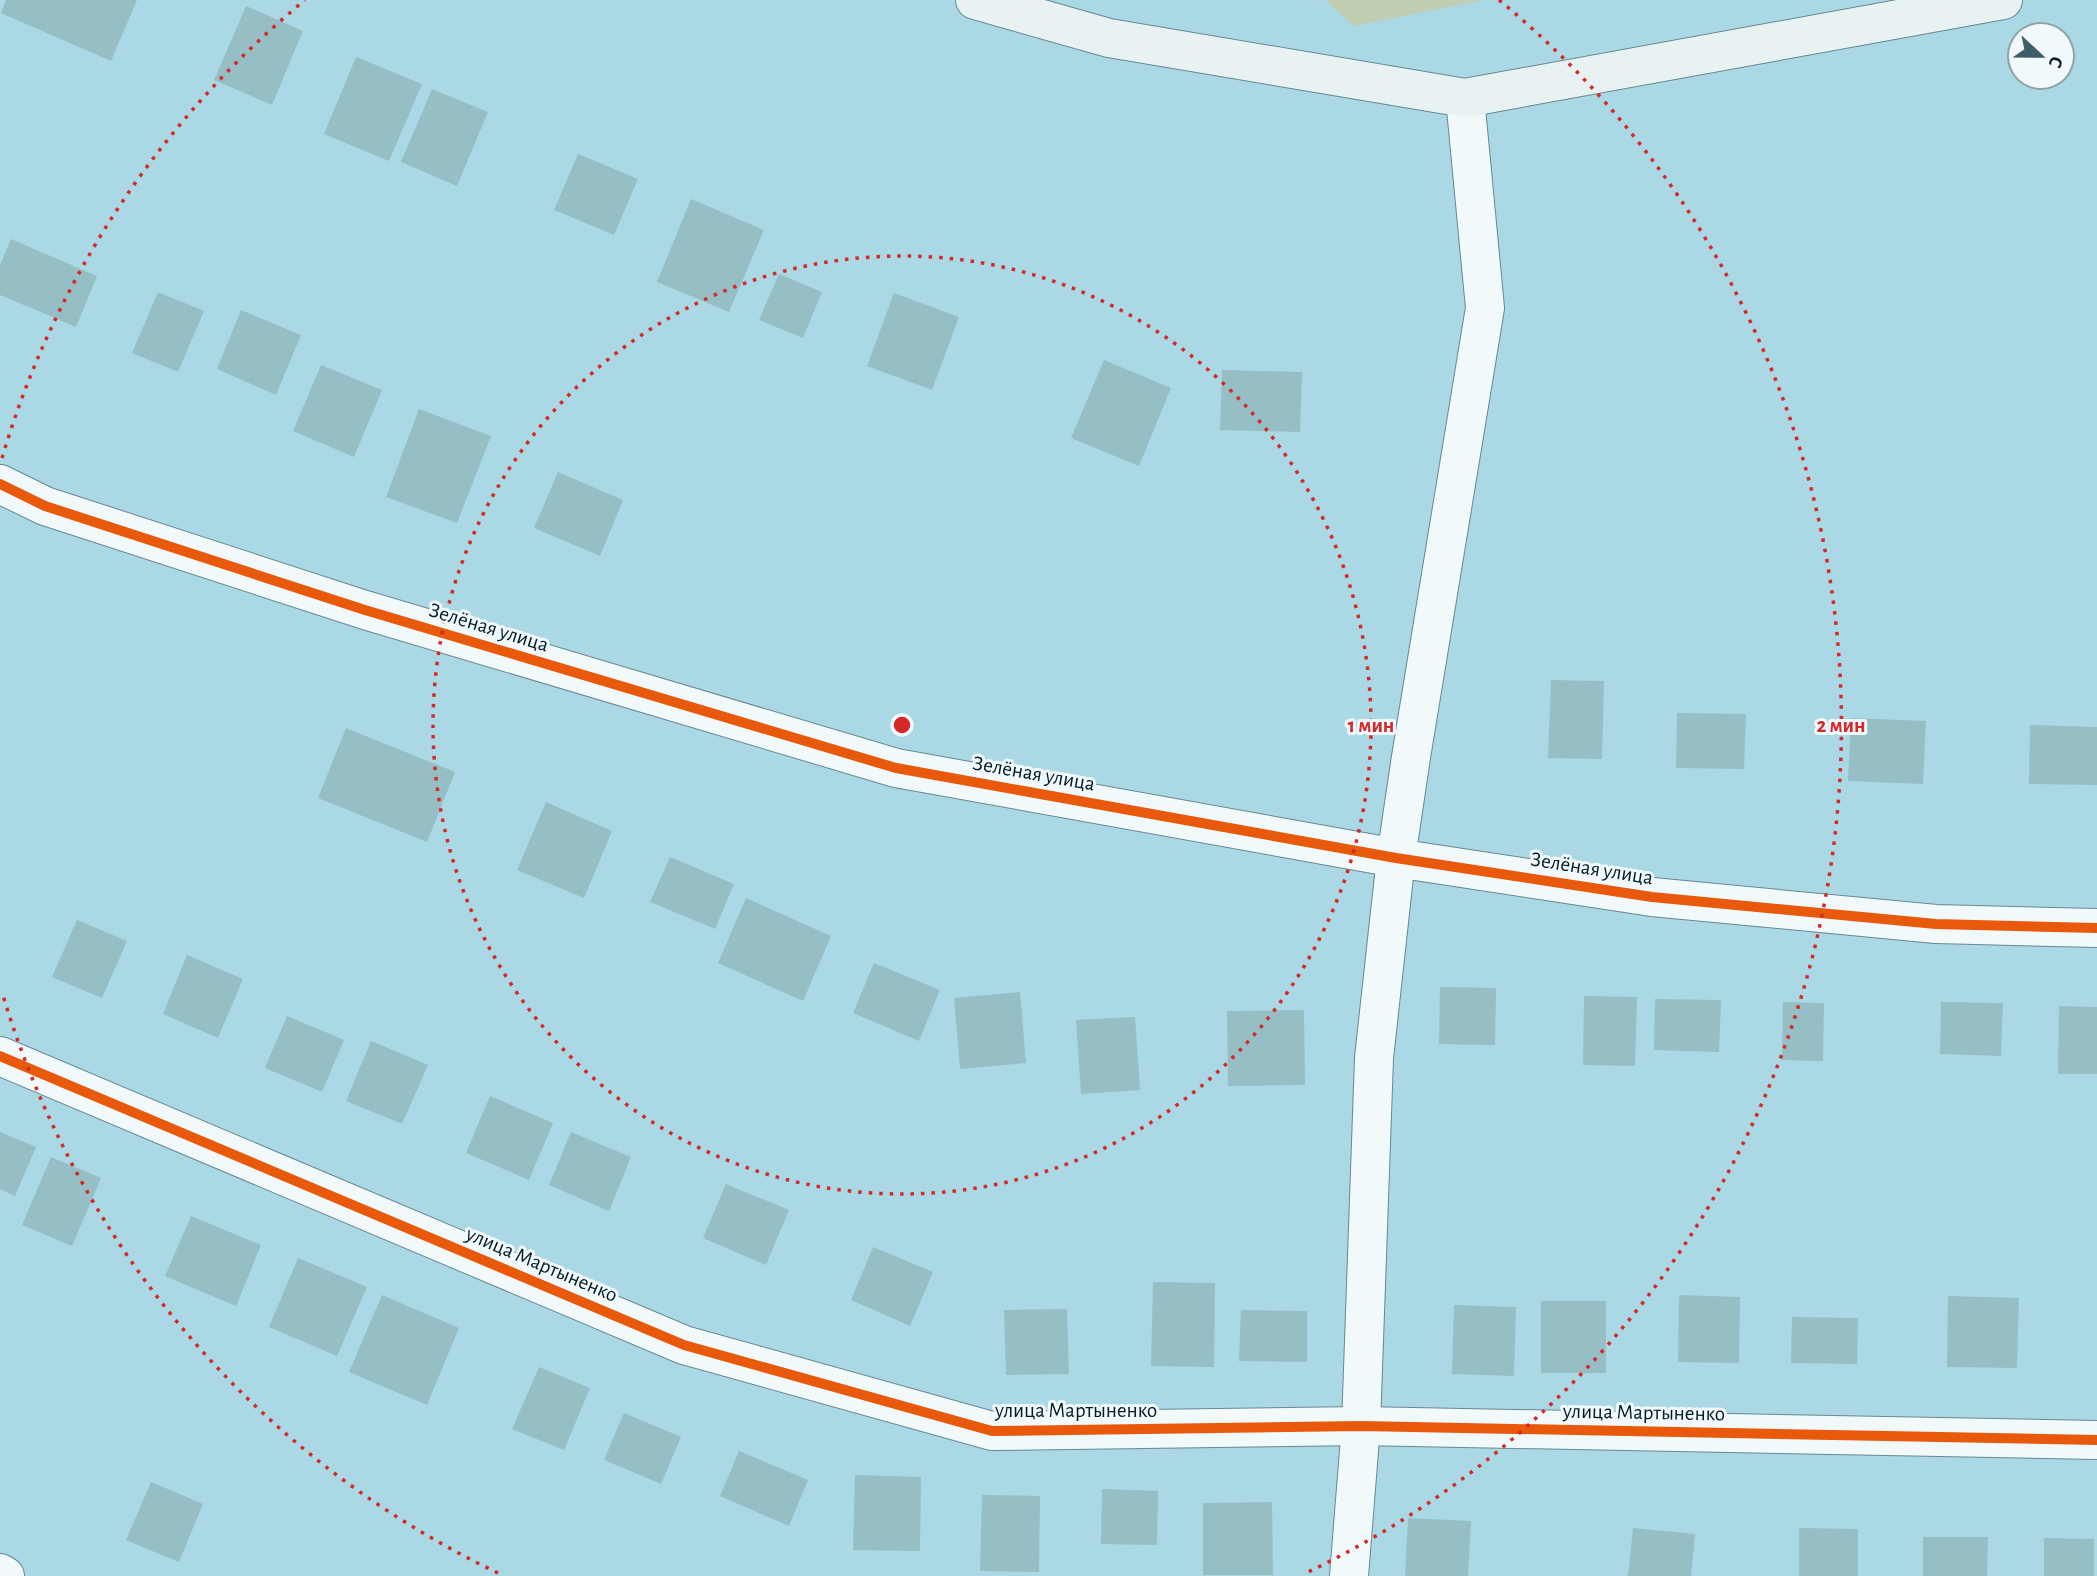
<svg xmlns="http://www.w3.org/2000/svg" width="2097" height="1576" font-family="'Alegreya Sans',sans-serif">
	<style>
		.green { fill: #c0ceb4 }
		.building { fill: #95bfc5 }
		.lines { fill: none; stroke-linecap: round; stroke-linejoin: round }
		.street-casing { stroke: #678992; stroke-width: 40 }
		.secondary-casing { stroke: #678992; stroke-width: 40 }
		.street { stroke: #f2f9fb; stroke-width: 38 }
		.secondary { stroke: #e9f2f2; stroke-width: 38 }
		.cycleway-casing { stroke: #f2f9fc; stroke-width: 15 }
		.cycleway { stroke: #e8590c; stroke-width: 10 }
		.ring { fill: none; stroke: #d62828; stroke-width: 3.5; stroke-dasharray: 3.5 7 }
		.labels { text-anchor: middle; stroke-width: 6; stroke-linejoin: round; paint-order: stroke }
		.street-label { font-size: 21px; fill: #021c23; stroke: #f2f9fc }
		.centre { fill: #d62828; stroke: #f2f9fc; stroke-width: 3.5 }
		.ring-label { font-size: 21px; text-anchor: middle; font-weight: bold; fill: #d62828; stroke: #f2f9fc; stroke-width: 6; stroke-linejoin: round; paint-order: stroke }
	</style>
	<rect width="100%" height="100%" fill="#aad8e4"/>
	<path class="green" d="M 1325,0 L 1484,0 L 1354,26 Z"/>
	<g class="building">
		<path d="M 6,0 L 137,0 L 111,61 L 1,13 Z"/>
		<path d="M 246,6 L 303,31 L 272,105 L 214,80 Z"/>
		<path d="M 356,57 L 422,84 L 389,161 L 324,134 Z"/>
		<path d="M 432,89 L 488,112 L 457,186 L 401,162 Z"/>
		<path d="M 578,154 L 638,179 L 614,235 L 554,210 Z"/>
		<path d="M 691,199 L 764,230 L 729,312 L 657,282 Z"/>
		<path d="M 11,239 L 97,276 L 76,327 L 0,295 L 0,265 Z"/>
		<path d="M 779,274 L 822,292 L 803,338 L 759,320 Z"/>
		<path d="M 158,292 L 204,311 L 178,372 L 132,353 Z"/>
		<path d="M 894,293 L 959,317 L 932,390 L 867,366 Z"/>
		<path d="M 241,310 L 301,335 L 276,395 L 217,369 Z"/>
		<path d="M 1104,360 L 1171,388 L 1139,466 L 1071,438 Z"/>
		<path d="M 321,365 L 382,390 L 354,457 L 293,431 Z"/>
		<path d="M 1222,370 L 1302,372 L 1300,432 L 1220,430 Z"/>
		<path d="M 419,409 L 491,436 L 457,523 L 386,497 Z"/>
		<path d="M 558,472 L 623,500 L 600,556 L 534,528 Z"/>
		<path d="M 1551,680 L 1604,681 L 1602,759 L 1548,758 Z"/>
		<path d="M 1677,713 L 1746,714 L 1744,769 L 1676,768 Z"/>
		<path d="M 1851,718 L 1926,721 L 1923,784 L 1848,781 Z"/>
		<path d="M 2030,725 L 2097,727 L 2097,785 L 2029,784 Z"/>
		<path d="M 346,728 L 455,772 L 427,842 L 318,798 Z"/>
		<path d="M 546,802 L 612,831 L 584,898 L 517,870 Z"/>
		<path d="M 670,857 L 734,884 L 715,929 L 650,902 Z"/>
		<path d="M 746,898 L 831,936 L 803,1001 L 718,963 Z"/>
		<path d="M 77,920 L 127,941 L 102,998 L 52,977 Z"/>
		<path d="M 187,955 L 243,979 L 218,1038 L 163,1014 Z"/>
		<path d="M 874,963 L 940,990 L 919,1041 L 853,1013 Z"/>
		<path d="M 1440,987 L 1496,988 L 1495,1045 L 1439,1044 Z"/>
		<path d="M 1020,992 L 1026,1063 L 960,1069 L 954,998 Z"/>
		<path d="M 1584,996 L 1637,997 L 1635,1066 L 1583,1065 Z"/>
		<path d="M 1655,999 L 1721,1000 L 1719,1052 L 1654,1050 Z"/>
		<path d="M 1783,1002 L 1824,1003 L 1823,1061 L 1782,1060 Z"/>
		<path d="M 1941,1002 L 2003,1003 L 2001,1056 L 1940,1054 Z"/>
		<path d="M 2059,1006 L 2097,1007 L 2097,1074 L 2058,1074 Z"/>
		<path d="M 1304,1010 L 1305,1085 L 1228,1086 L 1227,1011 Z"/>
		<path d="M 287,1016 L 344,1040 L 322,1092 L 265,1068 Z"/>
		<path d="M 1135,1017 L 1140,1090 L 1081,1094 L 1076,1020 Z"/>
		<path d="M 371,1041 L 428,1065 L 402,1124 L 346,1101 Z"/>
		<path d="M 490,1096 L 553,1123 L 529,1180 L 466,1153 Z"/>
		<path d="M 0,1132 L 36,1147 L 15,1196 L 0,1189 Z"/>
		<path d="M 571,1132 L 631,1157 L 609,1211 L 549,1185 Z"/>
		<path d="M 51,1157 L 101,1178 L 72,1246 L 22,1225 Z"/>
		<path d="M 726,1184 L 789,1210 L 766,1265 L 703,1238 Z"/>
		<path d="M 191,1216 L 261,1245 L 236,1306 L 165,1276 Z"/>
		<path d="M 873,1247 L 933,1272 L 910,1326 L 851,1300 Z"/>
		<path d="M 298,1258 L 367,1287 L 337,1356 L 269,1327 Z"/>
		<path d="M 1153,1282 L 1215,1283 L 1214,1367 L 1151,1366 Z"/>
		<path d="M 382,1295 L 459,1328 L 427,1405 L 349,1372 Z"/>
		<path d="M 1679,1295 L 1740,1297 L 1739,1363 L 1678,1362 Z"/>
		<path d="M 1948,1296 L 2019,1298 L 2017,1368 L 1947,1367 Z"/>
		<rect x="1541" y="1301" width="65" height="72"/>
		<path d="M 1454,1305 L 1516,1307 L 1514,1376 L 1452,1374 Z"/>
		<path d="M 1067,1309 L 1069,1374 L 1006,1375 L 1004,1310 Z"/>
		<path d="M 1241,1310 L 1307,1311 L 1307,1362 L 1239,1361 Z"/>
		<path d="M 1792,1317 L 1858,1318 L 1857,1364 L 1791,1363 Z"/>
		<path d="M 539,1367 L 590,1388 L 564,1450 L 512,1429 Z"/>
		<path d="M 624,1413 L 681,1437 L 661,1484 L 604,1460 Z"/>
		<path d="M 739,1451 L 808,1480 L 789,1526 L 720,1496 Z"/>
		<path d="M 855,1475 L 921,1477 L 920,1551 L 853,1550 Z"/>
		<path d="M 151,1482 L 203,1504 L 179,1562 L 126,1540 Z"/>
		<path d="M 1102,1489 L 1158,1491 L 1157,1545 L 1101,1544 Z"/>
		<path d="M 982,1495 L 1040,1496 L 1039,1572 L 980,1571 Z"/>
		<path d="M 1272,1502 L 1273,1575 L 1203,1575 L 1203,1503 Z"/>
		<path d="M 1408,1518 L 1471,1521 L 1468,1576 L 1405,1576 Z"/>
		<path d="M 1633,1528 L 1695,1534 L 1691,1576 L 1628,1576 Z"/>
		<path d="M 1799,1528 L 1858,1529 L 1858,1576 L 1799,1576 Z"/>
		<path d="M 1923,1537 L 1988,1537 L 1987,1576 L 1923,1576 Z"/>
		<path d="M 2044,1538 L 2094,1539 L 2094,1576 L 2044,1576 Z"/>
	</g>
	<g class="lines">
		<g class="street-casing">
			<g id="street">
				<path d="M 0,484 L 45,506 L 365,610 L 896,768 L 1396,858 L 1652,897 L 1936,924 L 2097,928"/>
				<path d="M 0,1056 L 684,1345 L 992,1431 L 1361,1426 L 2097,1440"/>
				<path d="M 0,1573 L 5,1576"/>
				<path d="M 1349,1576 L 1361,1426 L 1374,1058 L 1396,858 L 1411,757 L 1485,308 L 1465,98"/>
			</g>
		</g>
		<g class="secondary-casing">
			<path id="secondary" d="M 975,0 L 1109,38 L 1465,98 L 2003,0"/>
		</g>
		<use href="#street" class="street"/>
		<use href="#secondary" class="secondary"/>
		<g class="cycleway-casing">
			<g id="cycleway">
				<path d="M 0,484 L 45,506 L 365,610 L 896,768 L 1396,858 L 1652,897 L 1936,924 L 2097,928"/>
				<path d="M 0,1056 L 684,1345 L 992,1431 L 1361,1426 L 2097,1440"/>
			</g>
		</g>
		<use href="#cycleway" class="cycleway"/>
	</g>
	<g class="ring">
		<circle cx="902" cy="725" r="469"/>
		<path d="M498 1573A939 939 0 0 1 2 992M2 458A939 939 0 0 1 305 0M1499 0A939 939 0 0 1 1306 1573"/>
	</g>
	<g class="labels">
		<g class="street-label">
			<text transform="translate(489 627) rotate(17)" y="7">Зелёная улица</text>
			<text transform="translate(1034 773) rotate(10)" y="7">Зелёная улица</text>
			<text transform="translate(1592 868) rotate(9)" y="7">Зелёная улица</text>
			<text transform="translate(542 1264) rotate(23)" y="7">улица Мартыненко</text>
			<text x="1076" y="1417">улица Мартыненко</text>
			<text transform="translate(1644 1412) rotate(1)" y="7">улица Мартыненко</text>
		</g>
	</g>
	<circle cx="902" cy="725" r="10" class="centre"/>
	<g class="ring-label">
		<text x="1371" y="732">1 мин</text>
		<text x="1841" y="732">2 мин</text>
	</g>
	<g transform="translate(2041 56) rotate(112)"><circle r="33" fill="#f2f9fc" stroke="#92a1a5" stroke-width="2"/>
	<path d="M0-5L12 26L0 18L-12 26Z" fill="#3d5e67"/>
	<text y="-10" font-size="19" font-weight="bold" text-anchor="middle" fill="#021c23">С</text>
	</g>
</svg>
